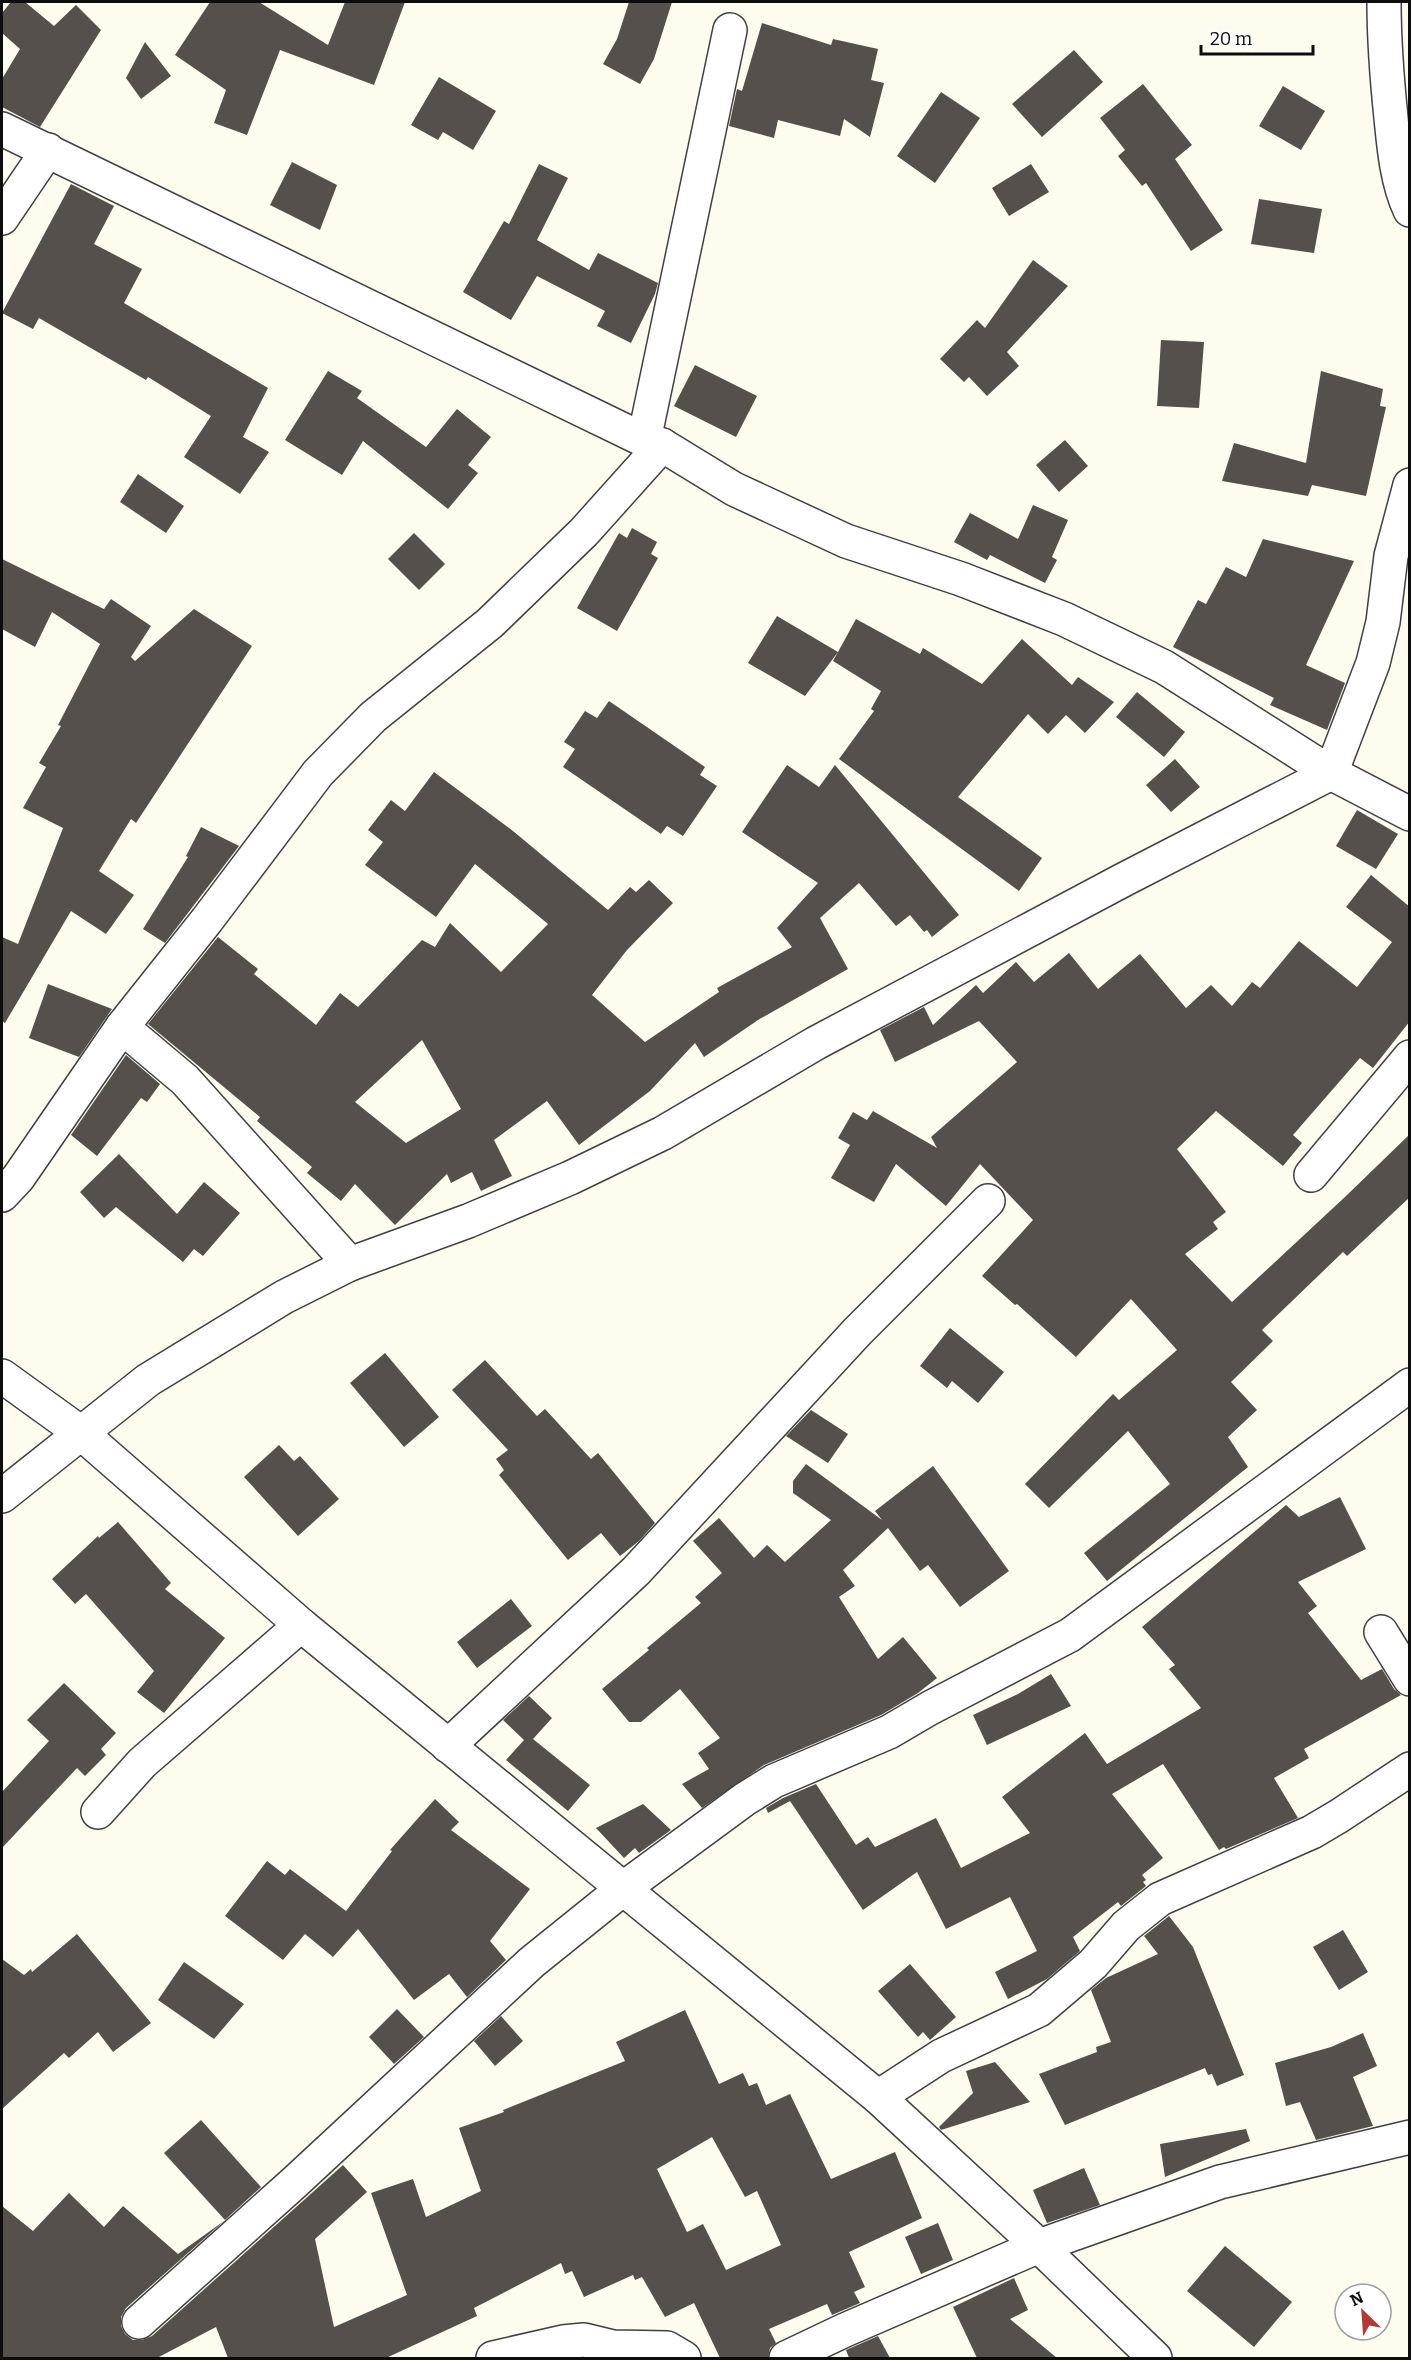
<svg xmlns="http://www.w3.org/2000/svg" width="1411" height="2360" font-family="Bitter,serif">
	<style>
		.building { fill: #55504b; fill-rule: evenodd }
		.lines { fill: none; stroke-linecap: round; stroke-linejoin: round }
		.minor-casing { stroke: #404040; stroke-width: 36 }
		.minor { stroke: #fff; stroke-width: 33 }
	</style>
	<rect width="100%" height="100%" fill="#fdfcef"/>
	<g class="building">
		<path d="M 11,2 L 25,2 L 54,26 L 76,5 L 101,30 L 40,127 L 2,107 L 2,79 L 20,49 L 2,33 L 2,13 Z"/>
		<path d="M 210,2 L 259,2 L 328,45 L 345,2 L 405,2 L 374,85 L 280,50 L 247,135 L 214,123 L 226,90 L 175,55 Z"/>
		<path d="M 629,2 L 672,2 L 654,59 L 640,84 L 603,64 L 617,39 Z"/>
		<path d="M 762,23 L 831,45 L 833,39 L 878,49 L 871,80 L 884,83 L 870,137 L 844,119 L 840,136 L 778,120 L 774,138 L 729,126 L 737,89 L 742,91 Z"/>
		<path d="M 145,42 L 171,76 L 141,99 L 126,78 Z"/>
		<path d="M 1074,50 L 1103,82 L 1042,137 L 1012,104 Z"/>
		<path d="M 439,77 L 496,111 L 473,150 L 443,132 L 438,140 L 411,125 Z"/>
		<path d="M 1143,84 L 1192,145 L 1175,159 L 1223,230 L 1191,251 L 1146,183 L 1142,186 L 1118,156 L 1125,150 L 1100,118 Z"/>
		<path d="M 1283,86 L 1325,111 L 1301,150 L 1259,126 Z"/>
		<path d="M 941,92 L 980,118 L 935,183 L 897,156 Z"/>
		<path d="M 292,162 L 337,185 L 320,230 L 270,205 Z"/>
		<path d="M 539,164 L 568,178 L 537,240 L 589,270 L 598,253 L 658,283 L 655,294 L 631,343 L 597,326 L 605,311 L 537,276 L 511,320 L 463,292 L 504,221 L 509,224 Z"/>
		<path d="M 1031,164 L 1049,192 L 1009,216 L 992,188 Z"/>
		<path d="M 71,184 L 114,206 L 94,244 L 142,269 L 124,303 L 268,388 L 243,437 L 269,452 L 240,494 L 184,457 L 211,416 L 148,377 L 146,380 L 39,318 L 33,329 L 2,313 Z"/>
		<path d="M 1259,199 L 1322,209 L 1314,253 L 1251,244 Z"/>
		<path d="M 1033,260 L 1068,286 L 1007,352 L 1019,366 L 987,396 L 969,377 L 964,382 L 940,359 L 977,320 L 985,328 Z"/>
		<path d="M 1161,340 L 1204,342 L 1199,408 L 1157,406 Z"/>
		<path d="M 695,365 L 757,396 L 736,437 L 674,406 Z"/>
		<path d="M 328,371 L 362,391 L 357,398 L 426,447 L 457,409 L 491,437 L 468,465 L 478,473 L 448,509 L 363,441 L 342,475 L 285,440 Z"/>
		<path d="M 1321,371 L 1383,389 L 1380,406 L 1386,407 L 1366,496 L 1312,485 L 1308,496 L 1222,481 L 1234,443 L 1306,463 Z"/>
		<path d="M 1065,440 L 1088,466 L 1059,492 L 1036,465 Z"/>
		<path d="M 138,474 L 184,506 L 166,533 L 120,502 Z"/>
		<path d="M 1033,505 L 1068,520 L 1052,557 L 1057,560 L 1045,583 L 990,555 L 987,560 L 954,542 L 970,513 L 1018,539 Z"/>
		<path d="M 632,528 L 657,542 L 651,554 L 658,558 L 617,631 L 577,608 L 619,533 L 627,538 Z"/>
		<path d="M 414,533 L 445,564 L 419,590 L 388,559 Z"/>
		<path d="M 1263,539 L 1354,561 L 1306,665 L 1345,683 L 1327,730 L 1270,705 L 1274,698 L 1173,647 L 1198,600 L 1206,604 L 1226,567 L 1246,577 Z"/>
		<path d="M 2,559 L 104,609 L 111,599 L 151,626 L 131,657 L 135,661 L 194,609 L 252,646 L 136,823 L 131,819 L 99,871 L 134,895 L 106,934 L 71,911 L 5,1023 L 2,1021 L 2,937 L 18,944 L 63,828 L 23,808 L 46,767 L 39,763 L 61,726 L 58,725 L 100,644 L 52,612 L 35,647 L 2,629 Z"/>
		<path d="M 777,616 L 838,652 L 856,619 L 920,654 L 923,648 L 982,684 L 1022,639 L 1072,685 L 1078,677 L 1114,702 L 1085,733 L 1066,715 L 1048,734 L 1028,714 L 958,797 L 1042,858 L 1019,891 L 839,759 L 874,711 L 871,709 L 881,691 L 833,661 L 838,652 L 805,696 L 748,663 Z"/>
		<path d="M 1137,692 L 1185,732 L 1164,757 L 1116,717 Z"/>
		<path d="M 609,701 L 705,767 L 700,775 L 717,786 L 683,836 L 667,826 L 661,834 L 563,767 L 575,749 L 564,742 L 585,711 L 597,718 Z"/>
		<path d="M 1175,759 L 1200,787 L 1171,812 L 1146,785 Z"/>
		<path d="M 787,765 L 819,787 L 835,765 L 959,915 L 932,937 L 927,930 L 924,932 L 910,915 L 896,926 L 859,883 L 820,918 L 848,969 L 758,1020 L 704,1057 L 695,1043 L 650,1091 L 579,1145 L 547,1101 L 494,1140 L 512,1176 L 481,1191 L 472,1172 L 451,1183 L 447,1174 L 395,1225 L 355,1184 L 341,1201 L 307,1173 L 312,1167 L 257,1121 L 260,1117 L 148,1024 L 218,937 L 258,969 L 254,974 L 316,1025 L 340,993 L 358,1007 L 422,940 L 435,947 L 450,923 L 501,972 L 548,924 L 475,864 L 436,917 L 365,865 L 383,842 L 368,830 L 391,800 L 405,811 L 434,772 L 513,831 L 608,910 L 630,887 L 636,892 L 649,880 L 673,903 L 627,950 L 592,995 L 645,1042 L 719,992 L 717,988 L 792,947 L 777,928 L 818,883 L 742,832 ZM 422,1040 L 461,1109 L 406,1143 L 355,1102 Z"/>
		<path d="M 1357,810 L 1398,834 L 1376,869 L 1336,846 Z"/>
		<path d="M 201,827 L 239,846 L 165,943 L 143,929 L 188,857 L 186,856 Z"/>
		<path d="M 1371,875 L 1410,907 L 1410,1021 L 1373,1068 L 1360,1058 L 1293,1135 L 1302,1143 L 1283,1166 L 1216,1111 L 1177,1149 L 1226,1212 L 1213,1222 L 1218,1229 L 1185,1254 L 1232,1302 L 1346,1196 L 1410,1134 L 1410,1197 L 1347,1256 L 1343,1252 L 1262,1330 L 1273,1341 L 1231,1382 L 1257,1410 L 1228,1437 L 1248,1467 L 1107,1581 L 1084,1553 L 1170,1484 L 1128,1431 L 1049,1508 L 1025,1484 L 1113,1394 L 1119,1400 L 1177,1350 L 1131,1299 L 1076,1357 L 1017,1304 L 1015,1305 L 982,1276 L 1033,1220 L 980,1164 L 946,1206 L 896,1164 L 874,1202 L 831,1178 L 850,1145 L 838,1138 L 853,1112 L 867,1120 L 873,1111 L 937,1148 L 931,1137 L 1017,1062 L 979,1021 L 895,1062 L 880,1030 L 924,1007 L 933,1025 L 976,985 L 983,993 L 1016,962 L 1034,982 L 1069,953 L 1098,989 L 1140,954 L 1186,1008 L 1211,985 L 1232,1006 L 1252,982 L 1260,988 L 1299,941 L 1357,987 L 1392,942 L 1346,907 Z"/>
		<path d="M 48,984 L 112,1009 L 79,1057 L 29,1038 Z"/>
		<path d="M 126,1055 L 160,1084 L 147,1102 L 141,1098 L 97,1156 L 71,1135 Z"/>
		<path d="M 119,1154 L 177,1214 L 204,1182 L 240,1213 L 203,1256 L 194,1249 L 183,1262 L 116,1207 L 104,1218 L 80,1192 Z"/>
		<path d="M 950,1328 L 1004,1372 L 978,1403 L 952,1381 L 947,1388 L 920,1366 Z"/>
		<path d="M 385,1353 L 439,1417 L 404,1447 L 350,1383 Z"/>
		<path d="M 485,1360 L 537,1416 L 545,1409 L 591,1459 L 598,1453 L 655,1523 L 639,1541 L 620,1556 L 601,1533 L 568,1560 L 499,1475 L 504,1470 L 496,1459 L 508,1450 L 452,1390 Z"/>
		<path d="M 811,1410 L 848,1434 L 828,1463 L 786,1436 Z"/>
		<path d="M 279,1445 L 294,1461 L 300,1456 L 339,1499 L 298,1536 L 244,1477 Z"/>
		<path d="M 806,1464 L 882,1520 L 875,1511 L 933,1466 L 1009,1571 L 960,1607 L 928,1565 L 920,1571 L 888,1528 L 843,1570 L 855,1586 L 839,1597 L 878,1659 L 903,1637 L 937,1678 L 918,1693 L 881,1715 L 764,1765 L 702,1808 L 682,1784 L 709,1769 L 698,1753 L 720,1738 L 680,1689 L 641,1722 L 629,1722 L 602,1689 L 649,1650 L 647,1648 L 701,1603 L 695,1597 L 722,1573 L 693,1541 L 719,1518 L 754,1558 L 767,1545 L 785,1562 L 831,1520 L 793,1493 L 793,1481 Z"/>
		<path d="M 1340,1497 L 1366,1549 L 1298,1582 L 1317,1606 L 1308,1613 L 1361,1680 L 1382,1669 L 1394,1689 L 1401,1695 L 1304,1749 L 1309,1758 L 1274,1778 L 1298,1818 L 1226,1849 L 1224,1847 L 1219,1850 L 1163,1764 L 1112,1794 L 1163,1858 L 1142,1875 L 1146,1880 L 1143,1882 L 1146,1886 L 1121,1906 L 1118,1902 L 1073,1937 L 1080,1951 L 1047,1979 L 1008,1999 L 995,1972 L 1037,1951 L 1010,1897 L 946,1929 L 917,1872 L 863,1910 L 790,1801 L 768,1813 L 766,1808 L 783,1798 L 816,1784 L 856,1845 L 868,1837 L 875,1847 L 936,1818 L 961,1868 L 1030,1833 L 1002,1797 L 1085,1733 L 1107,1764 L 1201,1708 L 1169,1669 L 1175,1665 L 1142,1627 L 1286,1505 L 1299,1517 Z"/>
		<path d="M 118,1522 L 171,1583 L 165,1589 L 225,1638 L 164,1713 L 137,1692 L 154,1671 L 86,1594 L 75,1604 L 52,1579 L 98,1536 L 99,1538 Z"/>
		<path d="M 511,1599 L 532,1626 L 477,1668 L 457,1642 Z"/>
		<path d="M 1051,1674 L 1071,1706 L 987,1745 L 973,1715 L 1018,1694 Z"/>
		<path d="M 64,1683 L 116,1733 L 101,1749 L 106,1755 L 85,1776 L 77,1768 L 2,1848 L 2,1792 L 49,1741 L 27,1720 Z"/>
		<path d="M 529,1696 L 552,1718 L 533,1739 L 590,1785 L 568,1811 L 506,1760 L 524,1740 L 503,1720 Z"/>
		<path d="M 435,1799 L 459,1822 L 451,1830 L 530,1889 L 490,1941 L 506,1960 L 467,1997 L 449,1974 L 414,2000 L 358,1929 L 333,1957 L 305,1934 L 283,1960 L 225,1916 L 267,1861 L 285,1875 L 290,1869 L 346,1911 L 392,1851 L 390,1850 Z"/>
		<path d="M 643,1804 L 671,1830 L 639,1853 L 635,1848 L 624,1858 L 596,1828 Z"/>
		<path d="M 1169,1916 L 1193,1947 L 1244,2075 L 1217,2086 L 1212,2074 L 1208,2075 L 1205,2068 L 1065,2125 L 1039,2074 L 1097,2052 L 1096,2047 L 1111,2042 L 1091,1990 L 1106,1978 L 1158,1954 L 1144,1936 Z"/>
		<path d="M 1343,1930 L 1368,1972 L 1339,1990 L 1313,1947 Z"/>
		<path d="M 77,1934 L 151,2023 L 113,2052 L 98,2032 L 69,2058 L 64,2053 L 2,2109 L 2,1959 L 24,1975 L 31,1969 L 32,1972 Z"/>
		<path d="M 184,1962 L 244,2004 L 214,2039 L 158,2000 Z"/>
		<path d="M 910,1964 L 956,2017 L 930,2040 L 923,2032 L 918,2037 L 878,1991 Z"/>
		<path d="M 397,2009 L 424,2037 L 394,2064 L 369,2037 Z"/>
		<path d="M 685,2010 L 719,2084 L 743,2073 L 749,2086 L 757,2083 L 766,2105 L 790,2094 L 831,2179 L 895,2152 L 922,2218 L 849,2252 L 865,2287 L 854,2292 L 860,2303 L 832,2315 L 827,2304 L 769,2329 L 776,2343 L 770,2348 L 768,2358 L 720,2358 L 694,2303 L 665,2317 L 642,2277 L 635,2280 L 633,2275 L 584,2297 L 572,2271 L 565,2274 L 561,2263 L 474,2308 L 477,2316 L 386,2358 L 228,2358 L 216,2327 L 157,2358 L 2,2358 L 2,2206 L 33,2231 L 69,2193 L 104,2227 L 123,2206 L 178,2254 L 224,2221 L 126,2308 L 121,2317 L 121,2326 L 125,2334 L 133,2340 L 142,2340 L 152,2336 L 343,2165 L 367,2192 L 315,2239 L 334,2327 L 407,2295 L 371,2193 L 413,2179 L 426,2217 L 481,2191 L 459,2128 L 504,2112 L 503,2110 L 625,2061 L 616,2042 ZM 712,2137 L 745,2197 L 757,2191 L 781,2245 L 726,2270 L 703,2224 L 687,2232 L 657,2169 Z"/>
		<path d="M 501,2016 L 523,2041 L 495,2066 L 474,2041 Z"/>
		<path d="M 1363,2033 L 1377,2066 L 1353,2077 L 1373,2126 L 1316,2140 L 1300,2102 L 1286,2106 L 1275,2063 L 1331,2047 Z"/>
		<path d="M 995,2062 L 1030,2102 L 941,2130 L 939,2127 L 973,2093 L 966,2071 Z"/>
		<path d="M 201,2120 L 261,2187 L 225,2220 L 164,2153 Z"/>
		<path d="M 1246,2129 L 1250,2141 L 1165,2177 L 1160,2144 Z"/>
		<path d="M 1084,2168 L 1100,2205 L 1047,2223 L 1033,2190 Z"/>
		<path d="M 938,2223 L 953,2260 L 921,2274 L 905,2237 Z"/>
		<path d="M 1225,2246 L 1292,2302 L 1254,2347 L 1187,2291 Z"/>
		<path d="M 1014,2278 L 1028,2310 L 1010,2319 L 1057,2358 L 977,2358 L 953,2307 Z"/>
		<path d="M 878,2336 L 890,2358 L 849,2358 L 846,2350 Z"/>
	</g>
	<g class="lines">
		<g class="minor-casing">
			<g id="minor">
				<path d="M 1384,2 C 1384,41 1387,79 1391,118 C 1394,149 1397,182 1410,210"/>
				<path d="M 2,129 L 644,440 L 662,445 L 734,489 L 846,541 L 961,579 L 1064,619 L 1164,667 L 1331,773 L 1410,814"/>
				<path d="M 2,218 L 48,150"/>
				<path d="M 644,440 L 730,30"/>
				<path d="M 122,1027 L 185,1080 L 350,1264"/>
				<path d="M 1311,1175 L 1410,1057"/>
				<path d="M 2,1195 L 18,1178 L 122,1027 L 207,920 L 318,773 L 373,717 L 490,623 L 584,532 L 662,445"/>
				<path d="M 2,1376 L 81,1433 L 301,1625 L 878,2097 L 1039,2246 L 1155,2358"/>
				<path d="M 2,1496 L 148,1380 L 284,1297 L 350,1264 L 468,1221 L 570,1178 L 663,1133 L 816,1043 L 1125,879 L 1331,773 L 1373,663 L 1383,622 L 1391,556 L 1410,485"/>
				<path d="M 1381,1632 L 1410,1679"/>
				<path d="M 448,1746 L 636,1571 L 857,1332 L 988,1201"/>
				<path d="M 98,1812 L 142,1763 L 301,1625"/>
				<path d="M 878,2097 L 941,2056 L 1039,2010 L 1093,1964 L 1126,1926 L 1160,1899 L 1312,1832 L 1339,1816 L 1410,1769"/>
				<path d="M 139,2322 L 295,2182 L 532,1962 L 624,1888 L 745,1799 L 774,1781 L 889,1732 L 930,1708 L 1070,1635 L 1410,1385"/>
				<path d="M 493,2358 L 563,2342 L 584,2340 L 613,2347 L 667,2348 L 684,2358"/>
				<path d="M 786,2358 L 845,2330 L 1039,2246 L 1220,2182 L 1410,2137"/>
			</g>
		</g>
		<use href="#minor" class="minor"/>
	</g>
	<rect width="1411" height="2360" fill="none" stroke="#0d0d0d" stroke-width="6"/>
	<g transform="translate(1363 2312) rotate(335)"><circle r="28" fill="#ffffff" stroke="#9e9e9e" stroke-width="1.5"/>
	<path d="M0-4.5L10 22L0 15L-10 22Z" fill="#b03b32"/>
	<text y="-9" font-size="16" font-weight="bold" text-anchor="middle" fill="#0d0d0d">N</text>
	</g>
	<path d="M1201 45v9h112v-9" fill="none" stroke="#0d0d0d" stroke-width="3"/>
	<text x="1210" y="45" font-size="18" fill="#0d0d0d" stroke="#ffffff" stroke-width="4.5" paint-order="stroke">20 m</text>
</svg>
